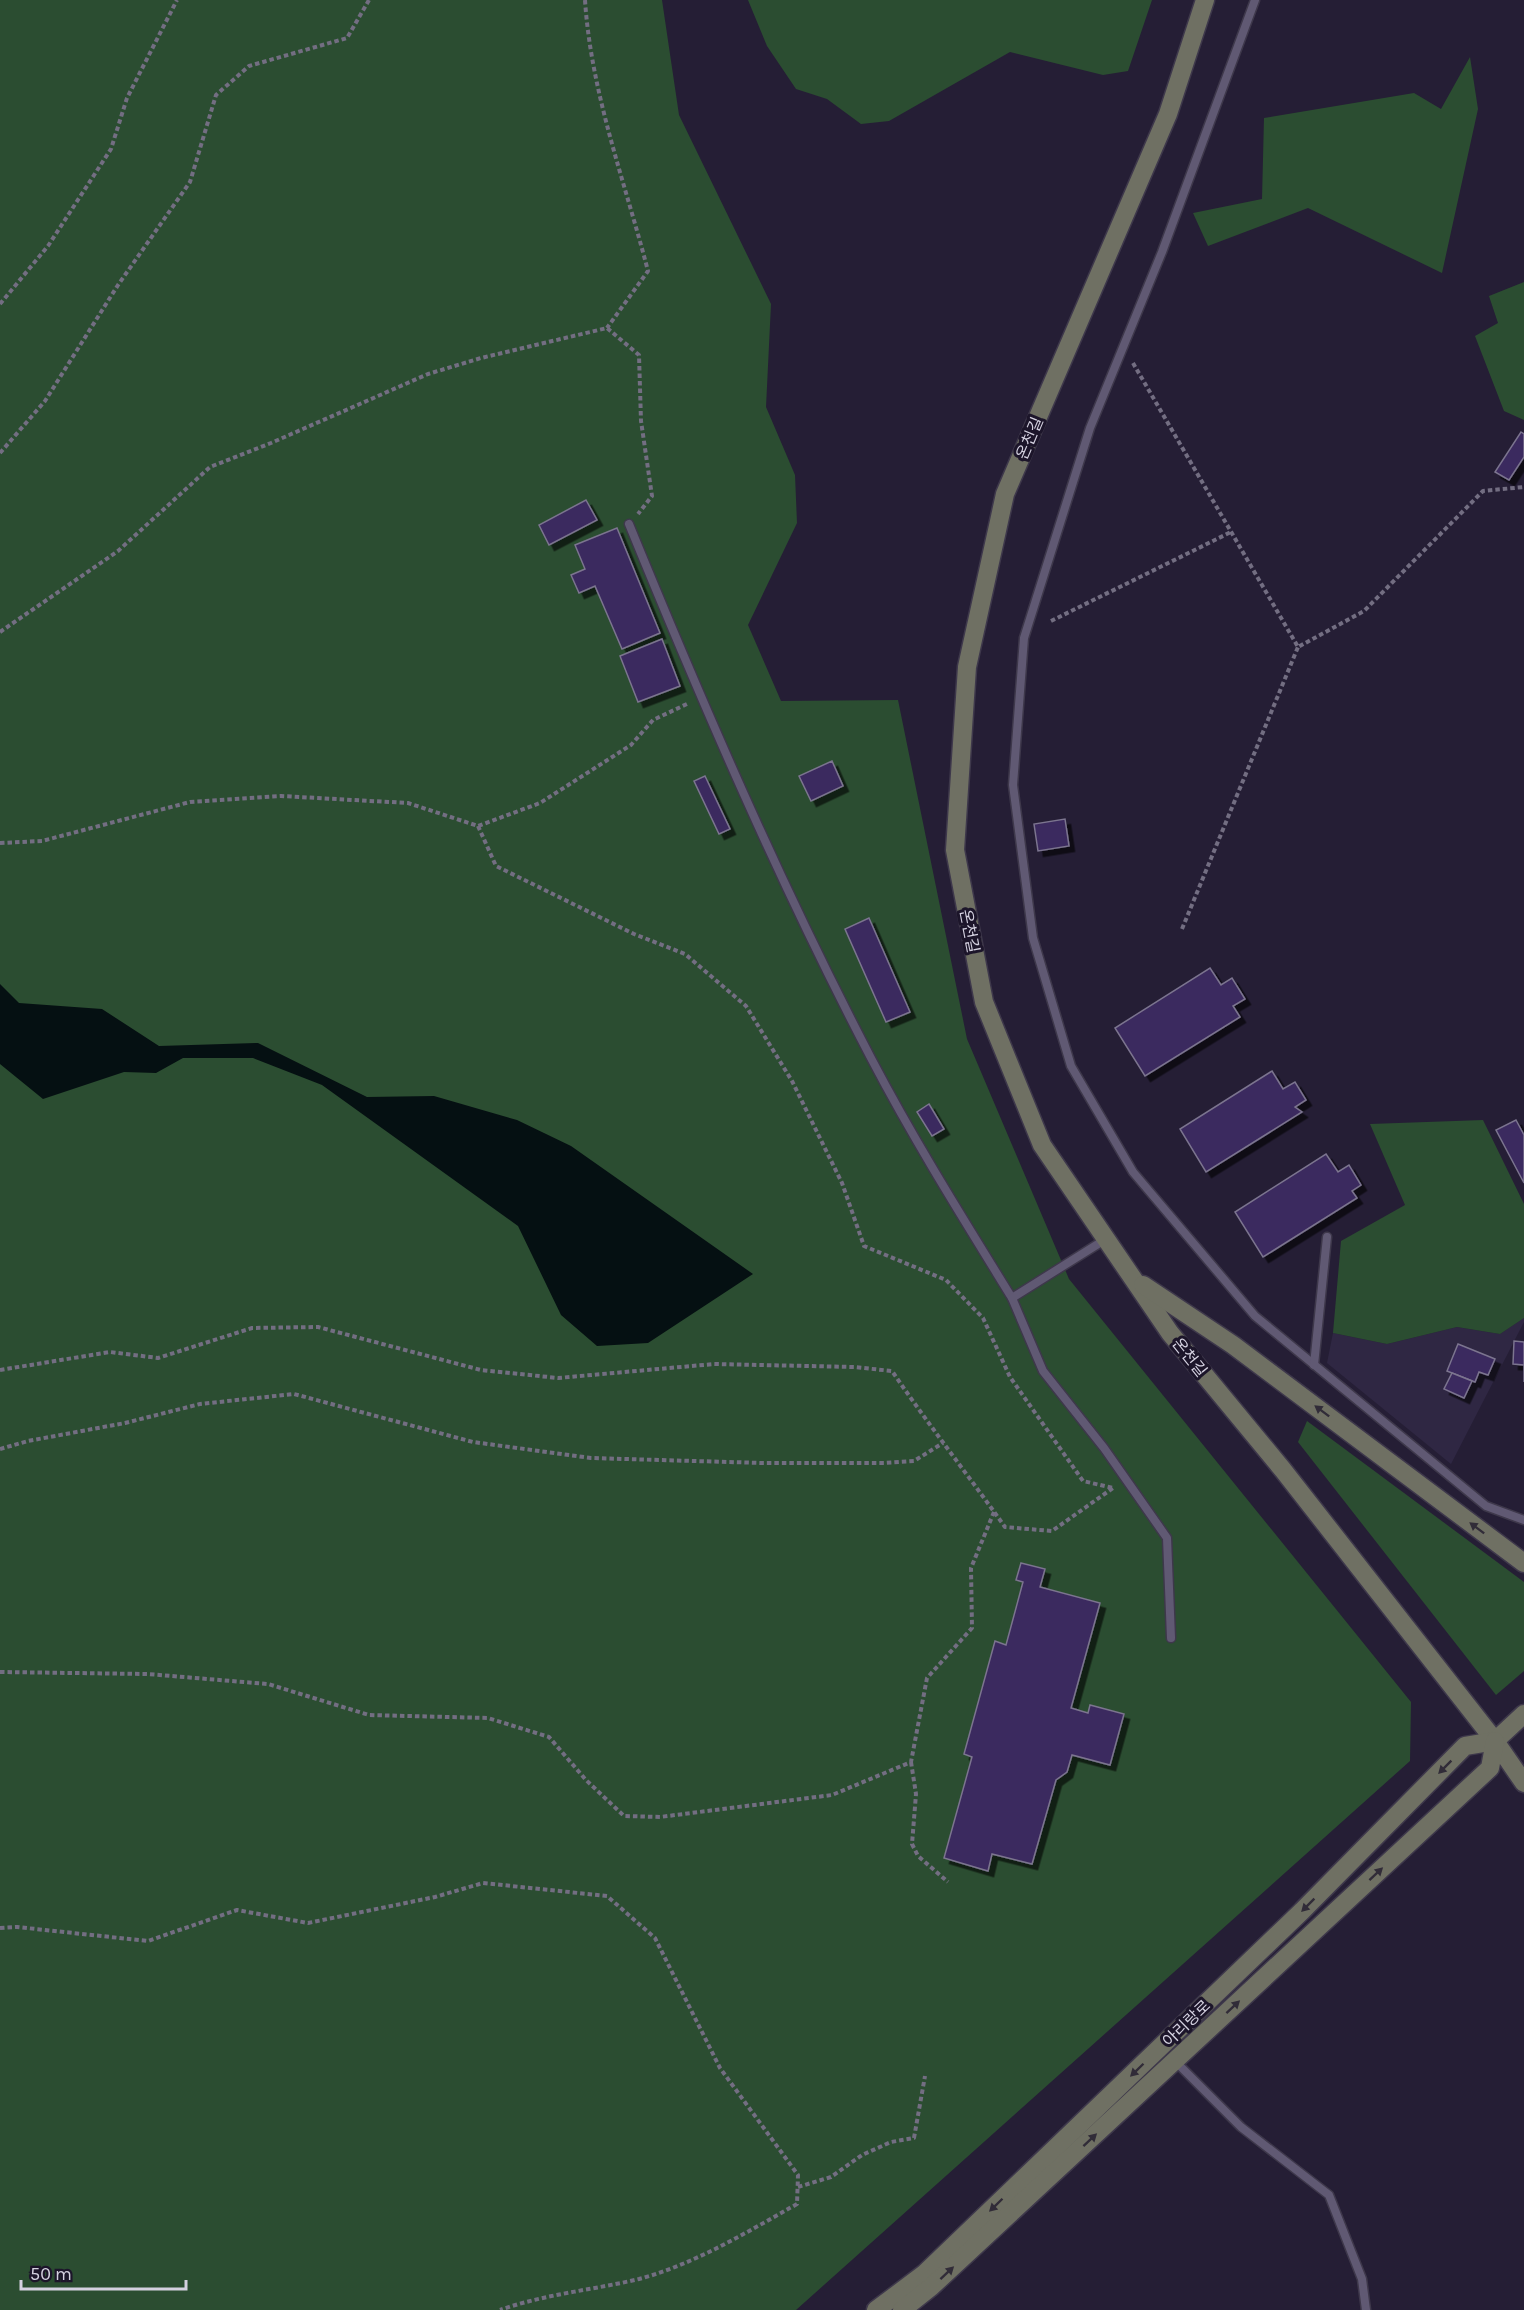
<svg xmlns="http://www.w3.org/2000/svg" width="1524" height="2310" font-family="Karla,'Noto Sans KR',sans-serif">
	<style>
		.built { fill: #2f2743 }
		.green { fill: #2b4d31 }
		.water { fill: #051012 }
		.building { fill: #3b295e; stroke: #7b748f; stroke-width: 1.5; filter: url(#shadow) }
		.lines { fill: none; stroke-linecap: round; stroke-linejoin: round }
		.lane-casing { stroke: #3e384b; stroke-width: 11 }
		.secondary-casing { stroke: #3e384b; stroke-width: 21 }
		.path { stroke: #736e82; stroke-width: 4; stroke-dasharray: 4.5 3; stroke-linecap: butt }
		.lane { stroke: #605973; stroke-width: 8 }
		.secondary { stroke: #6f7063; stroke-width: 18 }
		.oneway { fill: #312c38 }
		.labels { text-anchor: middle; stroke-width: 6; stroke-linejoin: round; paint-order: stroke }
		.street-label { font-size: 16px; fill: #d4d1e0; stroke: #1c152a }
	</style>
	<defs>
		<filter id="shadow"><feDropShadow dx="5.5" dy="5.5" stdDeviation="0" flood-color="#0009"/></filter>
	</defs>
	<rect width="100%" height="100%" fill="#251e35"/>
	<path class="built" d="M 1524,1318 L 1524,1322 L 1451,1464 L 1327,1363 L 1333,1333 L 1387,1344 L 1457,1327 L 1500,1334 Z"/>
	<g class="green">
		<path d="M 0,0 L 662,0 L 679,115 L 771,304 L 766,407 L 795,475 L 797,523 L 748,625 L 781,701 L 898,700 L 967,1039 L 1069,1279 L 1411,1702 L 1410,1761 L 796,2310 L 0,2310 Z"/>
		<path d="M 748,0 L 1152,0 L 1128,71 L 1103,75 L 1010,52 L 889,121 L 861,124 L 827,99 L 796,89 L 767,46 Z"/>
		<path d="M 1470,57 L 1478,109 L 1442,273 L 1308,208 L 1208,246 L 1193,213 L 1262,199 L 1264,118 L 1414,93 L 1441,109 Z"/>
		<path d="M 1524,282 L 1524,420 L 1504,411 L 1475,336 L 1498,323 L 1489,296 Z"/>
		<path d="M 1483,1120 L 1524,1204 L 1524,1318 L 1500,1334 L 1457,1327 L 1387,1344 L 1333,1333 L 1341,1241 L 1405,1205 L 1370,1124 Z"/>
		<path d="M 1307,1421 L 1524,1582 L 1524,1671 L 1496,1695 L 1298,1442 Z"/>
	</g>
	<path class="water" d="M 0,984 L 19,1003 L 102,1009 L 159,1046 L 258,1043 L 367,1097 L 434,1096 L 517,1120 L 571,1146 L 753,1274 L 648,1343 L 597,1346 L 561,1315 L 518,1226 L 322,1085 L 253,1058 L 183,1058 L 156,1073 L 124,1072 L 43,1099 L 0,1064 Z"/>
	<g class="building">
		<path d="M 1521,432 L 1524,434 L 1524,457 L 1509,480 L 1495,472 Z"/>
		<path d="M 586,500 L 597,520 L 549,545 L 539,525 Z"/>
		<path d="M 617,528 L 660,633 L 622,649 L 595,586 L 579,593 L 571,575 L 585,569 L 575,545 Z"/>
		<path d="M 662,639 L 680,686 L 638,702 L 620,656 Z"/>
		<path d="M 832,761 L 843,786 L 811,801 L 799,776 Z"/>
		<path d="M 705,776 L 730,829 L 719,834 L 694,781 Z"/>
		<path d="M 1065,819 L 1069,846 L 1038,851 L 1034,824 Z"/>
		<path d="M 869,918 L 910,1012 L 886,1022 L 845,929 Z"/>
		<path d="M 1210,968 L 1221,985 L 1232,978 L 1245,999 L 1233,1006 L 1240,1017 L 1145,1076 L 1115,1028 Z"/>
		<path d="M 1272,1071 L 1283,1089 L 1295,1082 L 1306,1100 L 1295,1107 L 1302,1112 L 1206,1172 L 1180,1129 Z"/>
		<path d="M 929,1104 L 944,1129 L 932,1136 L 917,1112 Z"/>
		<path d="M 1516,1120 L 1524,1135 L 1524,1183 L 1496,1130 Z"/>
		<path d="M 1326,1154 L 1338,1172 L 1349,1165 L 1361,1185 L 1352,1191 L 1357,1198 L 1263,1257 L 1235,1212 Z"/>
		<path d="M 1514,1341 L 1524,1342 L 1524,1382 L 1524,1365 L 1513,1364 Z"/>
		<path d="M 1458,1344 L 1495,1359 L 1488,1375 L 1479,1372 L 1475,1382 L 1447,1371 Z"/>
		<path d="M 1452,1373 L 1472,1381 L 1464,1398 L 1444,1389 Z"/>
		<path d="M 1021,1563 L 1045,1569 L 1040,1587 L 1100,1603 L 1071,1708 L 1088,1713 L 1090,1705 L 1124,1714 L 1110,1765 L 1072,1755 L 1067,1772 L 1056,1780 L 1032,1864 L 992,1854 L 988,1871 L 944,1858 L 972,1757 L 964,1754 L 995,1641 L 1006,1645 L 1023,1582 L 1016,1580 Z"/>
	</g>
	<g class="lines">
		<g class="lane-casing">
			<g id="lane">
				<path d="M 1255,0 L 1162,252 L 1090,428 L 1024,638 L 1013,785 L 1033,938 L 1071,1066 L 1133,1172 L 1255,1316 L 1486,1506 L 1524,1520"/>
				<path d="M 629,524 C 703,705 781,886 872,1060 C 915,1142 964,1220 1012,1298"/>
				<path d="M 1106,1239 L 1012,1298 L 1043,1371 L 1104,1448 L 1167,1538 L 1171,1638"/>
				<path d="M 1314,1365 L 1327,1237"/>
				<path d="M 1175,2061 L 1241,2127 L 1329,2195 L 1362,2279 L 1366,2310"/>
			</g>
		</g>
		<g class="secondary-casing">
			<g id="secondary">
				<path d="M 1205,0 L 1168,114 L 1005,494 L 967,667 L 955,850 L 984,1002 L 1042,1145 L 1170,1333 L 1283,1470 L 1495,1741 L 1524,1783"/>
				<path d="M 1143,1285 L 1233,1345 L 1524,1563"/>
				<path d="M 876,2310 L 924,2274 L 1302,1911 L 1465,1746 L 1495,1741 L 1524,1714"/>
				<path d="M 902,2310 L 931,2287 L 1490,1768 L 1495,1741"/>
			</g>
		</g>
		<g class="path">
			<path d="M 585,0 C 591,93 625,182 648,271 L 607,328"/>
			<path d="M 0,304 L 48,246 L 111,149 L 127,98 L 177,0"/>
			<path d="M 1133,363 L 1298,647 L 1364,611 L 1483,491 L 1524,487"/>
			<path d="M 0,453 L 45,401 L 118,285 L 190,182 L 216,95 L 249,66 L 347,38 L 369,0"/>
			<path d="M 1051,621 L 1231,532"/>
			<path d="M 0,632 L 118,551 L 210,467 L 271,443 L 428,374 L 481,358 L 607,328 L 639,355 L 641,421 L 652,496 L 638,514"/>
			<path d="M 478,826 L 496,866 L 634,934 L 685,954 L 746,1006 L 792,1081 L 842,1183 L 864,1246 L 946,1280 L 983,1318 L 1010,1377 L 1083,1481 L 1113,1488"/>
			<path d="M 0,843 L 42,841 L 190,802 L 281,796 L 408,803 L 478,826 L 540,803 L 631,745 L 653,720 L 689,703"/>
			<path d="M 1182,929 L 1298,647"/>
			<path d="M 0,1370 L 110,1352 L 158,1358 L 252,1328 L 318,1327 L 481,1370 L 558,1378 L 714,1364 L 854,1367 L 892,1371 C 928,1424 968,1475 1005,1527 L 1052,1531 L 1113,1488"/>
			<path d="M 0,1449 L 28,1441 L 125,1423 L 200,1404 L 294,1394 L 473,1442 L 591,1458 L 763,1463 L 884,1463 L 914,1461 L 943,1443"/>
			<path d="M 0,1672 L 147,1674 L 268,1684 L 369,1715 L 488,1718 L 549,1737 L 586,1780 L 624,1816 L 660,1817 L 832,1795 L 911,1762 L 927,1678 L 972,1628 L 971,1568 L 994,1512"/>
			<path d="M 911,1762 L 916,1794 L 912,1844 L 918,1856 L 948,1882"/>
			<path d="M 0,1928 L 17,1927 L 148,1941 L 237,1910 L 308,1923 L 435,1897 L 483,1883 L 607,1896 L 655,1938 L 720,2068 L 798,2175 L 797,2204 C 747,2232 695,2264 639,2279 C 593,2290 545,2294 500,2310"/>
			<path d="M 798,2187 L 831,2177 L 862,2155 L 891,2142 L 914,2138 L 925,2076"/>
		</g>
		<use href="#lane" class="lane"/>
		<use href="#secondary" class="secondary"/>
	</g>
	<defs><path id="oneway-solid" d="M-6-.8H1V-3.2L6.5 0L1 3.2V.8H-6Z" transform="scale(1.5)"/></defs>
	<g class="oneway">
		<use href="#oneway-solid" transform="translate(1322 1411) rotate(-143)"/>
		<use href="#oneway-solid" transform="translate(1477 1528) rotate(-143)"/>
		<use href="#oneway-solid" transform="translate(1445 1767) rotate(135)"/>
		<use href="#oneway-solid" transform="translate(1376 1874) rotate(-43)"/>
		<use href="#oneway-solid" transform="translate(1308 1905) rotate(135)"/>
		<use href="#oneway-solid" transform="translate(1233 2007) rotate(-43)"/>
		<use href="#oneway-solid" transform="translate(1137 2070) rotate(136)"/>
		<use href="#oneway-solid" transform="translate(1090 2140) rotate(-43)"/>
		<use href="#oneway-solid" transform="translate(996 2205) rotate(136)"/>
		<use href="#oneway-solid" transform="translate(947 2273) rotate(-43)"/>
	</g>
	<g class="labels">
		<g class="street-label">
			<text transform="translate(1029 438) rotate(-67)" y="6">온천길</text>
			<text transform="translate(970 931) rotate(79)" y="6">온천길</text>
			<text transform="translate(1190 1357) rotate(51)" y="6">온천길</text>
			<text transform="translate(1186 2023) rotate(-44)" y="6">아리랑로</text>
		</g>
	</g>
	<path d="M21 2280v9h165v-9" fill="none" stroke="#d4d1e0" stroke-width="3"/>
	<text x="30" y="2280" font-size="18" fill="#d4d1e0" stroke="#1c152a" stroke-width="4.5" paint-order="stroke">50 m</text>
</svg>
